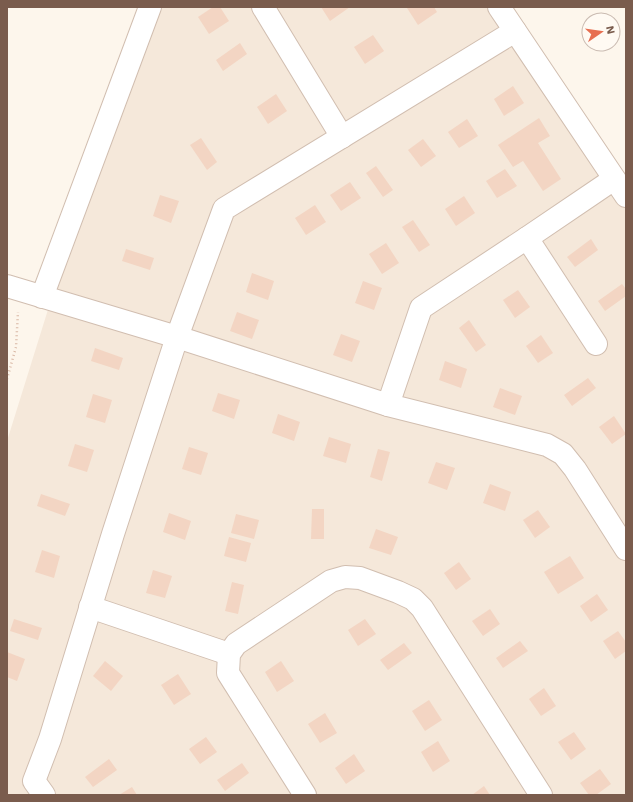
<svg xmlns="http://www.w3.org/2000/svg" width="633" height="802" font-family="'Work Sans',sans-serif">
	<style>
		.residential { fill: #f5e8da }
		.building { fill: #f3d5c3 }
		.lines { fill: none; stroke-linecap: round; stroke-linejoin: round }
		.minor-casing { stroke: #d1beb0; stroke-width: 24 }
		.path { stroke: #d9b8a5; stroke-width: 2.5; stroke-dasharray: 1 3; stroke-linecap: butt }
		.minor { stroke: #fff; stroke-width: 22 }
	</style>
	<rect width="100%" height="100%" fill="#fdf6ec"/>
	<path class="residential" d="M 156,7 L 503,7 L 615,179 L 626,171 L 626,795 L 7,795 L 7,441 L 51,300 Z"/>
	<g class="building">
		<path d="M 213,7 L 220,7 L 229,21 L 209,34 L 198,17 Z"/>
		<path d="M 321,7 L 350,7 L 330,21 Z"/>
		<path d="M 409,7 L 434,7 L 437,12 L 418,25 L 407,8 Z"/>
		<path d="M 373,35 L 384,51 L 365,64 L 354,47 Z"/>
		<path d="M 240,43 L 247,54 L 223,71 L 216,60 Z"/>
		<path d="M 513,86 L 524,103 L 504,116 L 494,99 Z"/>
		<path d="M 276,94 L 287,111 L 268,124 L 257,107 Z"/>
		<path d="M 539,118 L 550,136 L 538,143 L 561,179 L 543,191 L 523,161 L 513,167 L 498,145 Z"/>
		<path d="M 467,119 L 478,136 L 459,148 L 448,132 Z"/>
		<path d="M 201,138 L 217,162 L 207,170 L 190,145 Z"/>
		<path d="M 423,139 L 436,156 L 421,167 L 408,150 Z"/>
		<path d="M 376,166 L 393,190 L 383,197 L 366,173 Z"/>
		<path d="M 505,169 L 517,186 L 497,198 L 486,181 Z"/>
		<path d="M 350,182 L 361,198 L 341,211 L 330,195 Z"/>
		<path d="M 160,195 L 179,201 L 171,223 L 153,216 Z"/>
		<path d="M 464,196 L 475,213 L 456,226 L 445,209 Z"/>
		<path d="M 315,205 L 326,222 L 306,235 L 295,218 Z"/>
		<path d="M 413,220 L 430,245 L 419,252 L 402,227 Z"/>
		<path d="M 591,239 L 598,250 L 575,267 L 567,257 Z"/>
		<path d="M 386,243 L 399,263 L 382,274 L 369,254 Z"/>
		<path d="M 126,249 L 154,258 L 150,270 L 122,261 Z"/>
		<path d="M 252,273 L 274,281 L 268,300 L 246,292 Z"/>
		<path d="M 363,281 L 382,288 L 374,310 L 355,303 Z"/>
		<path d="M 622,284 L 626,289 L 626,296 L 605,311 L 598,301 Z"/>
		<path d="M 518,290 L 530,307 L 515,318 L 503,300 Z"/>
		<path d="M 237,312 L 259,320 L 252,339 L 230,331 Z"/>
		<path d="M 469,320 L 486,345 L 476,352 L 459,328 Z"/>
		<path d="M 341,334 L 360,341 L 352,362 L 333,355 Z"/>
		<path d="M 541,335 L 553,353 L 538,363 L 526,346 Z"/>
		<path d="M 95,348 L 123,358 L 119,370 L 91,361 Z"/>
		<path d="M 445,361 L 467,369 L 461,388 L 439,380 Z"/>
		<path d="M 588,378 L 596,388 L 572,406 L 564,395 Z"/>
		<path d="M 500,388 L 522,396 L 515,415 L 493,407 Z"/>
		<path d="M 218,393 L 240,400 L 234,419 L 212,411 Z"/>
		<path d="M 93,394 L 112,400 L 105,423 L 86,417 Z"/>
		<path d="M 278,414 L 300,422 L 294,441 L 272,433 Z"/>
		<path d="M 614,416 L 626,434 L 612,444 L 599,427 Z"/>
		<path d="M 329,437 L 351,444 L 346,463 L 323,456 Z"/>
		<path d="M 75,444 L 94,450 L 87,472 L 68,466 Z"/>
		<path d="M 189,447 L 208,453 L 201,475 L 182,469 Z"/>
		<path d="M 378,449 L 390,452 L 382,481 L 370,477 Z"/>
		<path d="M 436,462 L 455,468 L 447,490 L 428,483 Z"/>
		<path d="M 490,484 L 511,492 L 505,511 L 483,503 Z"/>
		<path d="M 41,494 L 70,504 L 65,516 L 37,506 Z"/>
		<path d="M 312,509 L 324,509 L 324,539 L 311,539 Z"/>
		<path d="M 538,510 L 550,527 L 535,538 L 523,520 Z"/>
		<path d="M 169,513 L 191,521 L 185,540 L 163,532 Z"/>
		<path d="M 236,514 L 259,520 L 254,539 L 231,533 Z"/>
		<path d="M 376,529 L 398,537 L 391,555 L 369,548 Z"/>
		<path d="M 229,537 L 251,543 L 246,562 L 224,556 Z"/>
		<path d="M 42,550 L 60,556 L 54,578 L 35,572 Z"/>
		<path d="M 570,556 L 584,578 L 558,594 L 544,572 Z"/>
		<path d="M 459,562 L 471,579 L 456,590 L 444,573 Z"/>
		<path d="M 153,570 L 172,576 L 165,598 L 146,593 Z"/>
		<path d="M 232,582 L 244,585 L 238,614 L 225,611 Z"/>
		<path d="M 597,594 L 608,610 L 591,622 L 580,606 Z"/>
		<path d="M 490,609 L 500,624 L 483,636 L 472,621 Z"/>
		<path d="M 14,619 L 42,628 L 38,640 L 10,631 Z"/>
		<path d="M 365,619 L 376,634 L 358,646 L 348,630 Z"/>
		<path d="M 618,631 L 626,642 L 626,651 L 615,659 L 603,641 Z"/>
		<path d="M 520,641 L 528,651 L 503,668 L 496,658 Z"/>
		<path d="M 404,643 L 412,653 L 388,670 L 380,660 Z"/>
		<path d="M 7,652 L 25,659 L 17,681 L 7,677 Z"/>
		<path d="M 105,661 L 123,676 L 111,691 L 93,676 Z"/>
		<path d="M 281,661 L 294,681 L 277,692 L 265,672 Z"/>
		<path d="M 178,674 L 191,694 L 174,705 L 161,685 Z"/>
		<path d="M 544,688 L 556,706 L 541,716 L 529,699 Z"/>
		<path d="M 429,700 L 442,720 L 425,731 L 412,711 Z"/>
		<path d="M 325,713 L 337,733 L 320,743 L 308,724 Z"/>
		<path d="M 574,732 L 586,749 L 571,760 L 558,742 Z"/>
		<path d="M 206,737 L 217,752 L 200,764 L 189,749 Z"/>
		<path d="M 438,741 L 450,761 L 433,772 L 421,752 Z"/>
		<path d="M 354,754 L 365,771 L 346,784 L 335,768 Z"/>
		<path d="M 109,759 L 117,770 L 93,787 L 85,777 Z"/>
		<path d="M 242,763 L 249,773 L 225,791 L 217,780 Z"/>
		<path d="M 600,769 L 611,784 L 596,795 L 589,795 L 580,783 Z"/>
		<path d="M 484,786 L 490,795 L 472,795 Z"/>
		<path d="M 132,787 L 137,795 L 119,795 Z"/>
	</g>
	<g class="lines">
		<g class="minor-casing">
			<g id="minor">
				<path d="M 263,7 L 342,137"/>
				<path d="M 499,7 L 626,196"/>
				<path d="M 527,238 L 596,344"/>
				<path d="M 7,286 L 177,337 L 388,405 L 547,445 L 563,454 L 575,469 L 626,549"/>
				<path d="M 42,297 L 150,7"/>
				<path d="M 388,405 L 421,308 L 527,238 L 614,179"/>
				<path d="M 90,607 L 229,654"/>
				<path d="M 44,795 L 34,781 L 50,739 L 113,534 L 177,337 L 224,209 L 515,31"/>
				<path d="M 305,795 L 228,673 L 229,654 L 236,644 L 331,581 L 345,577 L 360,578 L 398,592 L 413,599 L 422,608 L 541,795"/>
			</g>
		</g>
		<path class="path" d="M 7,379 L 16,347 L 18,312"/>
		<use href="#minor" class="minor"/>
	</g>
	<rect width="633" height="802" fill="none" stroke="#7a5c4d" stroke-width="16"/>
	<g transform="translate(601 32) rotate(77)"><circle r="19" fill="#fffaf3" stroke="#cabbb1"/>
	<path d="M0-3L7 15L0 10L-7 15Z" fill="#e76f51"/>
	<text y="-6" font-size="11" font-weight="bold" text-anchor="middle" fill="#7a5c4d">N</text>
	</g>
</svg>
